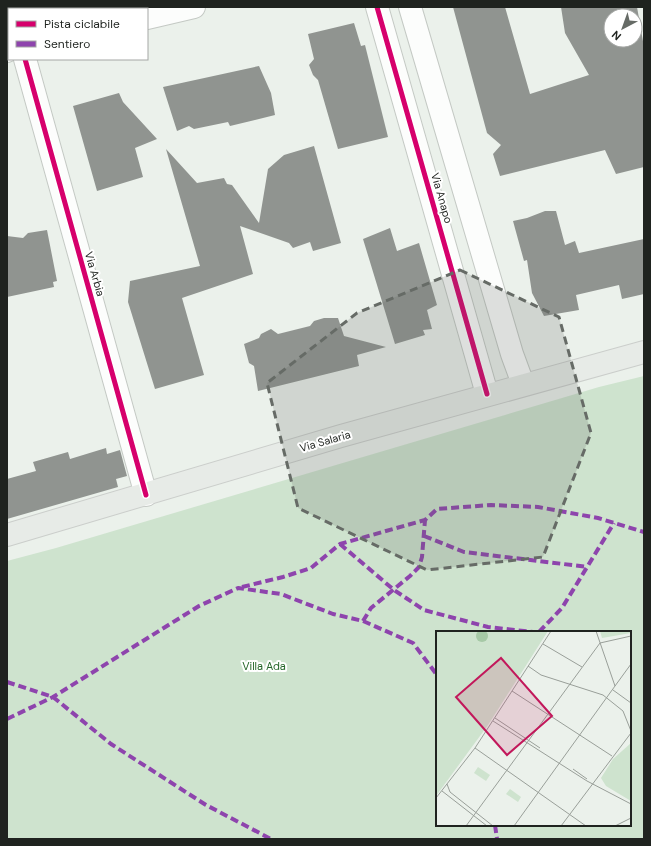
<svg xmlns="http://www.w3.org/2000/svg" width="651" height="846" font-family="'DM Sans',sans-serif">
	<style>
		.green { fill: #cee3ce; fill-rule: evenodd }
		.building { fill: #909490; fill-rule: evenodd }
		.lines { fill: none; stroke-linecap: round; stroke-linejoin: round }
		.minor-casing { stroke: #c4c9c4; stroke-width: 24 }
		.major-casing { stroke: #cbcecb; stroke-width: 24 }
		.minor { stroke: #fcfdfc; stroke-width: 22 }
		.major { stroke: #e7ebe7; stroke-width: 22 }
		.quiet { stroke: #8e44ad; stroke-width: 4; stroke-dasharray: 8 4; stroke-linecap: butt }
		.cycleway-casing { stroke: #fff; stroke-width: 8 }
		.cycleway { stroke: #d6006c; stroke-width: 5 }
		.marked { fill: #666b66; fill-opacity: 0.2; stroke: #666b66; stroke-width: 3; stroke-dasharray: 8 5; stroke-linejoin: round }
		.labels { text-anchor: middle; stroke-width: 4; stroke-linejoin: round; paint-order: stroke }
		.street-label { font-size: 11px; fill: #1f231f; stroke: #fff }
		.park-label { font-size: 11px; fill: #26672a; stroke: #fff }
		.inset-road { fill: none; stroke: #999f99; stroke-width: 1 }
		.view { fill: #c2185b; fill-opacity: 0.15; stroke: #c2185b; stroke-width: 2 }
		.inset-edge { fill: none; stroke: #1f231f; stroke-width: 2 }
	</style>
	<rect width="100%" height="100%" fill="#ebf1eb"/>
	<path class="green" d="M 644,376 L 644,839 L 7,839 L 7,561 L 56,548 L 599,387 ZM 437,632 L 630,632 L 630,825 L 437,825 Z"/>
	<g class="building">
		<path d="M 453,7 L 505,7 L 530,94 L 589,75 L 565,33 L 561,7 L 637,7 L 644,47 L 644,167 L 616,174 L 605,150 L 500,176 L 493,154 L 501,145 L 487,133 ZM 611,16 L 635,16 L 635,40 L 611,40 Z"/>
		<path d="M 354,23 L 361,46 L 365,45 L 388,137 L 338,149 L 318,80 L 313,75 L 309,65 L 314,59 L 308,34 Z"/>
		<path d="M 259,66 L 271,93 L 275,115 L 230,126 L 228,122 L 194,129 L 189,126 L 177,131 L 163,87 Z"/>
		<path d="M 119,93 L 123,102 L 157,139 L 135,148 L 143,177 L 97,191 L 73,106 Z"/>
		<path d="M 314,146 L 341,243 L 313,251 L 310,242 L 293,248 L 289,243 L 240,226 L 253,274 L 182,298 L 204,375 L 155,389 L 128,302 L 130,281 L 200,266 L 166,149 L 197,183 L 224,178 L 227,184 L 232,185 L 259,223 L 268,169 L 284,155 Z"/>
		<path d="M 545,211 L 556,211 L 565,245 L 575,241 L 579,253 L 644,239 L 644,294 L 622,299 L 619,285 L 576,295 L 579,310 L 544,316 L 532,293 L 527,260 L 524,261 L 513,221 L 527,218 Z"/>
		<path d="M 390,228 L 397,251 L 419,243 L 437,305 L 427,310 L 432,329 L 423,330 L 425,335 L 395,344 L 363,239 Z"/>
		<path d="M 47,230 L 57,281 L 53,282 L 54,287 L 7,297 L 7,236 L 23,238 L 28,233 Z"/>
		<path d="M 324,318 L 338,318 L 344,336 L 386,347 L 357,355 L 359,366 L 258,391 L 254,366 L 249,363 L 244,344 L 259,338 L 261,334 L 271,329 L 278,334 L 310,326 L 314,321 Z"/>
		<path d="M 106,448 L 107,454 L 120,450 L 127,476 L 116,479 L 118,487 L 7,519 L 7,479 L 36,471 L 33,462 L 68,452 L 70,459 Z"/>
	</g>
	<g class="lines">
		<g class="minor-casing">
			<g id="minor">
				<path d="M 10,7 L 10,9"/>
				<path d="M 377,7 L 487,394"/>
				<path d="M 410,7 L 512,354 L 523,384"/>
				<path d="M 147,18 L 194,7"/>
				<path d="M 7,51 L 9,50"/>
				<path d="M 25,59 L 146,495"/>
			</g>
		</g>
		<g class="major-casing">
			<path id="major" d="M 7,535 L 341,436 L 644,352"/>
		</g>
		<use href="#minor" class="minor"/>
		<use href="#major" class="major"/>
		<g class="quiet">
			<path d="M 424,536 L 464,552 L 588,567"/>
			<path d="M 340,544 L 394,590 L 424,610 L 488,627 L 533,632"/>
			<path d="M 242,587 L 283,577 L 311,568 L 340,544 L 425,520 L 437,509 L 491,505 L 538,507 L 598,518 L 644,532"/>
			<path d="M 363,621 L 371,608 L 410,576 L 419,567 L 422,557 L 425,520"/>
			<path d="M 539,632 L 562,608 L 614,523"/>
			<path d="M 7,682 L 53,697 L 111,744 L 206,805 L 271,839"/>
			<path d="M 7,719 L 53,697 L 199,606 L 238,588 L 281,594 L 333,614 L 363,621 L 413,643 L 437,675"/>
			<path d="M 495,825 L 497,839"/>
		</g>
		<g class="cycleway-casing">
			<g id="cycleway">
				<path d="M 377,7 L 487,394"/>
				<path d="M 25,59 L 146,495"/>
			</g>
		</g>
		<use href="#cycleway" class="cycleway"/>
	</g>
	<path class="marked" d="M 460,270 L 559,317 L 591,433 L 543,557 L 427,570 L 298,508 L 267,383 L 357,313 Z"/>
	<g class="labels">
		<g class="street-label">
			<text transform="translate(442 198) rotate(74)" y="4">Via Anapo</text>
			<text transform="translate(95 274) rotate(74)" y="4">Via Arbia</text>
			<text transform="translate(325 441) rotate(-16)" y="4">Via Salaria</text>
		</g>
		<g class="park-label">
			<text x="264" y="670">Villa Ada</text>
		</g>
	</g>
	<g transform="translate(436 631)">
		<rect width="195" height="195" fill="#ebf1eb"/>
		<path d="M 0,0 L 112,0 L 52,94 L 0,165 ZM 164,0 L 195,0 L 195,2 L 166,7 ZM 195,112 L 195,170 L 170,155 L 165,147 L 177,128 ZM 42,136 L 54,144 L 50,150 L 38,142 ZM 74,158 L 85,166 L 82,171 L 70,163 Z" fill="#cee3ce"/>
		<path d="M40 5a6 6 0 1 1 12 0a6 6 0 1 1-12 0Z" fill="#a6c9a6"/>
		<path class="inset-road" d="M 164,12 L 195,5M 107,13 L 146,36M 92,35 L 105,44 L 167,64 L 187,80 L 195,100M 179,55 L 195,33M 177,59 L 195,72M 76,60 L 176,125M 59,87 L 104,117M 57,90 L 151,150 L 195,173M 39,117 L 150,195M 137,138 L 151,148M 11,153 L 14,161 L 57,195M 6,160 L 51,195M 0,167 L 39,117 L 115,0M 30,195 L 164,12M 78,195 L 179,55 L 160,0M 125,195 L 195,102M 179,195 L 195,187"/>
		<path class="view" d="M 65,27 L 116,85 L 71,124 L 20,66 Z"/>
		<rect width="195" height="195" class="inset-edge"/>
	</g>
	<rect width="651" height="846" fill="none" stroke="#1f231f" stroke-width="16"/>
	<rect x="8" y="8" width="140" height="52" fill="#ffffff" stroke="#a5a7a5"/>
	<rect x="16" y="21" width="20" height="6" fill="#d6006c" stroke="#a5a7a5"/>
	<text x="44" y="28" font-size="12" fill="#1f231f">Pista ciclabile</text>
	<rect x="16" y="41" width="20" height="6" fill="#8e44ad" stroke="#a5a7a5"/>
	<text x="44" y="48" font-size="12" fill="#1f231f">Sentiero</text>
	<g transform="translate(623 28) rotate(221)"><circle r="19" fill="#ffffff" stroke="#a5a7a5"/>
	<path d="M0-3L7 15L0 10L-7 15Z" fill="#666b66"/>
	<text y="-6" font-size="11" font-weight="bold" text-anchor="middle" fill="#1f231f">N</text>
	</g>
</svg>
